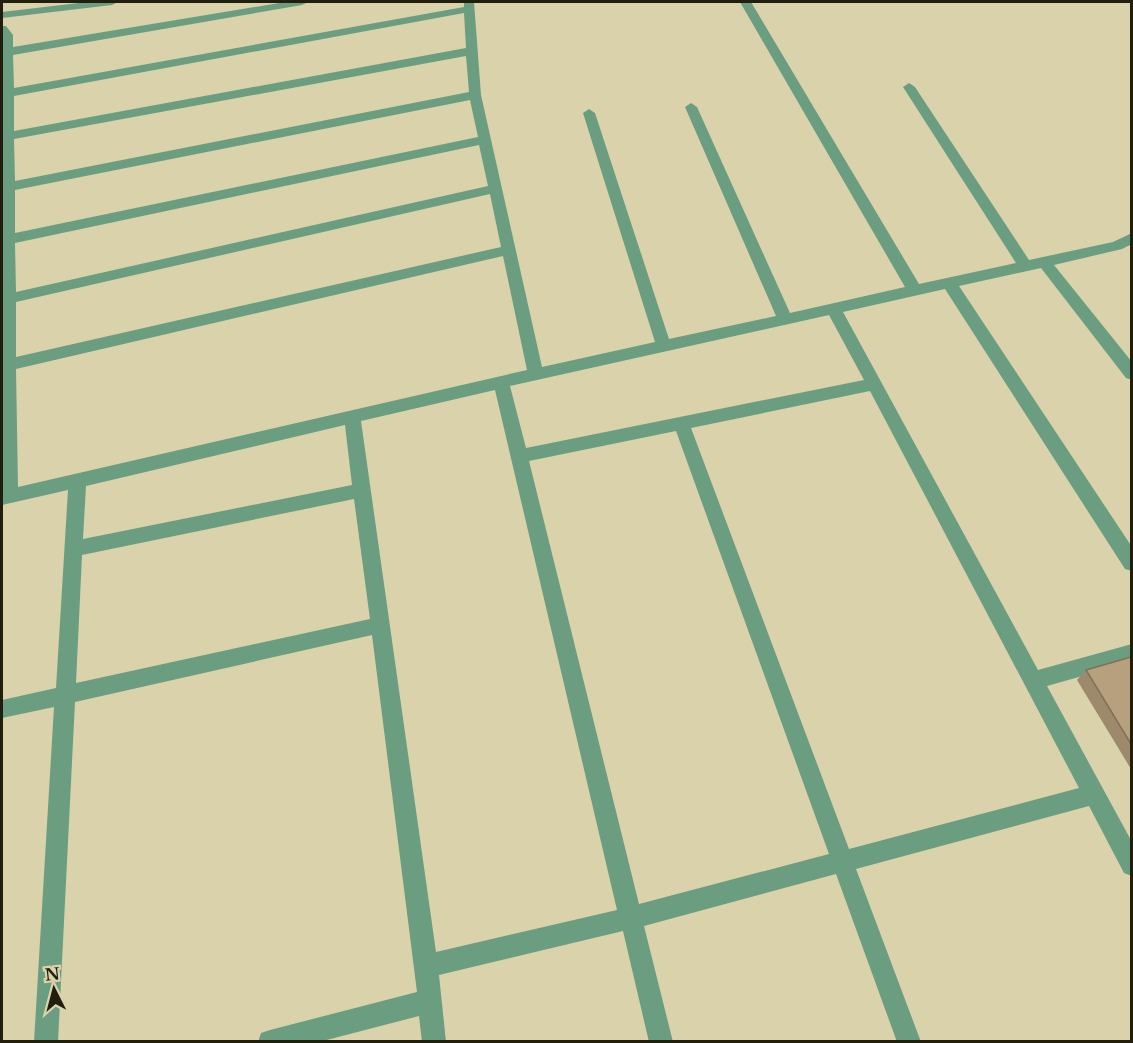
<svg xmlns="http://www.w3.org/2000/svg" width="1133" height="1043" font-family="'Libre Baskerville',serif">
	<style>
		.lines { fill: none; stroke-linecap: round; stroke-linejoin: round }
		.street { fill: #6b9e80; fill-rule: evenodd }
		.wall { fill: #9d8a6c }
		.building { fill: #b7a07e; stroke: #807058; stroke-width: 1.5 }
	</style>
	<rect width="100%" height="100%" fill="#dad2aa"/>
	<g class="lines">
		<g class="street">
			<path d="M 87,2 L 118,2 L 112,5 L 2,18 L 2,12 Z"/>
			<path d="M 285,2 L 308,2 L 302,5 L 13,55 L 14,88 L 464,7 L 464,2 L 474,2 L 481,95 L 542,367 L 655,342 L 583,113 L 589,109 L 595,113 L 669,339 L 776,316 L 685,107 L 691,103 L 697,107 L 790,313 L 905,287 L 740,2 L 751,2 L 919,284 L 1016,263 L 903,87 L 909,83 L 915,87 L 1029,260 L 1113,242 L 1132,233 L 1132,244 L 1122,249 L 1054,265 L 1132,362 L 1132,380 L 1126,378 L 1041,268 L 959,286 L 1132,547 L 1132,571 L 1125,569 L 945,289 L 843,312 L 1038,670 L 1132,644 L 1132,662 L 1047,686 L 1132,842 L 1132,876 L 1124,873 L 1089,806 L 856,869 L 921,1042 L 897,1042 L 836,874 L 644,926 L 673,1042 L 649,1042 L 623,931 L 439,975 L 446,1042 L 422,1042 L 419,1016 L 319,1042 L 258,1042 L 261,1033 L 270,1030 L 417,992 L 372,635 L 75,702 L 58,1042 L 34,1042 L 54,707 L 2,718 L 2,700 L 56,688 L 68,490 L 2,505 L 2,26 L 6,26 L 13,35 L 13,47 ZM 464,13 L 466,48 L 14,131 L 14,96 ZM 466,56 L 469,92 L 15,181 L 14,139 ZM 470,100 L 478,137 L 15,233 L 15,190 ZM 479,145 L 488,186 L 16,292 L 15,243 ZM 490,194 L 501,247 L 16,357 L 16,302 ZM 503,256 L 527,370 L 18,487 L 16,369 ZM 829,315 L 864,380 L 526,448 L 510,386 ZM 495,390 L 617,910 L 436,952 L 361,421 ZM 870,391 L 1079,788 L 849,849 L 691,428 ZM 345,425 L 352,485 L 83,539 L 86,486 ZM 676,431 L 829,854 L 639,904 L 529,461 ZM 354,499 L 370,619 L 76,683 L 82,555 Z"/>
		</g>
	</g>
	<path class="wall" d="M 1131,657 L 1131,769 L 1077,680 L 1086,670 Z"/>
	<path class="building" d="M 1131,657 L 1131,744 L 1086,670 Z"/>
	<rect width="1133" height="1043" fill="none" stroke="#211e0e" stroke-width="6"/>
	<g transform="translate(54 989) rotate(354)" stroke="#dad2aa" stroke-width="4.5" paint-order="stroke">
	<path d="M0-4.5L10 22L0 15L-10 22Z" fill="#211e0e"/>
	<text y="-9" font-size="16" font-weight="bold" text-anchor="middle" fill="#211e0e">N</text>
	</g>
</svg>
